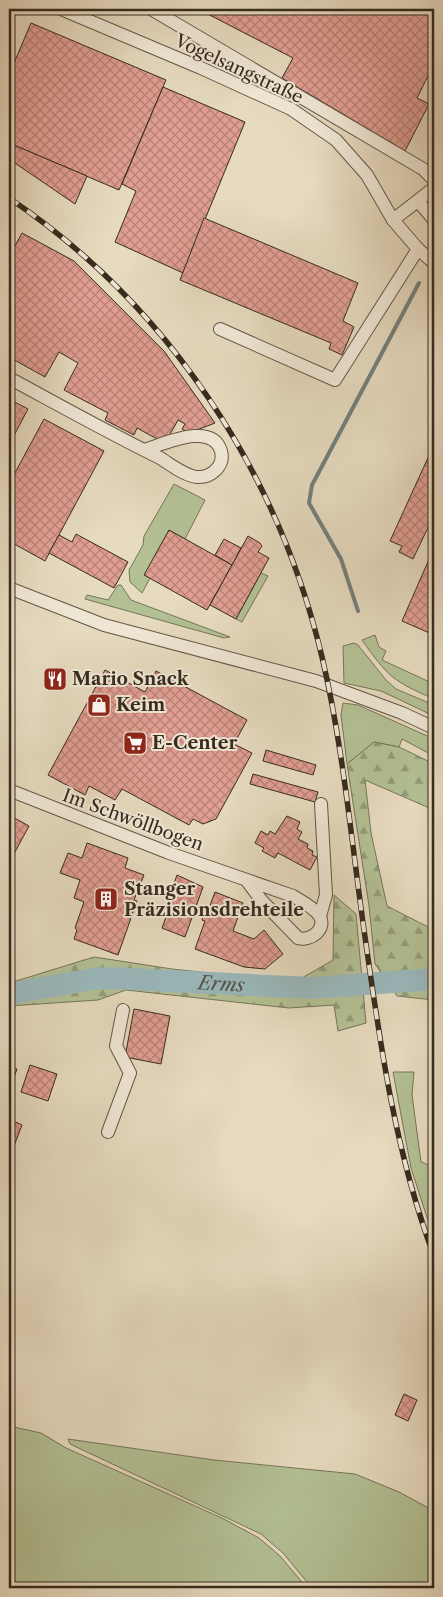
<svg xmlns="http://www.w3.org/2000/svg" width="443" height="1597" font-family="'Libre Caslon Text',serif">
	<style>
		.green { fill: #b3c094; stroke: #757659 }
		.forest { fill: url(#forest-firs); stroke: #757659 }
		.lines { fill: none; stroke-linecap: round; stroke-linejoin: round }
		.stream { stroke: #72807d; stroke-width: 4 }
		.river { stroke: #9ab8bc; stroke-width: 22 }
		.building { fill: url(#building-cross-hatch); stroke: #372b1e }
		.minor-casing { stroke: #635746; stroke-width: 14 }
		.minor { stroke: #efe7d5; stroke-width: 12 }
		.rail-casing { stroke: #372b1e; stroke-width: 5.5 }
		.rail { stroke: #efe7d5; stroke-width: 4; stroke-dasharray: 11; stroke-linecap: butt }
		.labels { text-anchor: middle; stroke-width: 4; stroke-linejoin: round; paint-order: stroke }
		.street-label { font-size: 18px; fill: #372b1e; stroke: #efe7d5 }
		.poi-label { font-size: 18px; font-weight: bold; fill: #372b1e; stroke: #efe7d5; text-anchor: start }
		.water-label { font-size: 19px; font-style: italic; fill: #504e46; stroke: #efe7d5 }
	</style>
	<defs>
		<pattern id="forest-firs" width="22" height="20" patternUnits="userSpaceOnUse" patternTransform="scale(1.25)"><rect width="22" height="20" fill="#b3c094"/><path d="M5 1l3.5 6h-7zM16 11l3.5 6h-7z" fill="#929c78"/></pattern>
		<pattern id="building-cross-hatch" width="8" height="8" patternUnits="userSpaceOnUse" patternTransform="scale(1.25)"><rect width="8" height="8" fill="#e19e92"/><path d="M0 0l8 8M0 8l8-8" fill="none" stroke="#b78177"/></pattern>
	</defs>
	<rect width="100%" height="100%" fill="#e6dabf"/>
	<filter id="stains"><feTurbulence type="fractalNoise" baseFrequency=".004" numOctaves="4"/><feColorMatrix values="0 0 0 0 .2 0 0 0 0 .09 0 0 0 0 .02 0 0 0 .5 -.17"/></filter>
	<radialGradient id="worn" r=".72"><stop offset=".6" stop-color="#630" stop-opacity="0"/><stop offset="1" stop-color="#630" stop-opacity=".3"/></radialGradient>
	<g class="green">
		<path d="M 174,484 L 205,500 L 185,539 L 169,530 L 145,575 L 150,578 L 142,593 L 130,582 L 129,570 L 143,545 L 144,536 Z"/>
		<path d="M 261,573 L 268,576 L 242,622 L 236,619 Z"/>
		<path d="M 118,585 L 121,585 L 131,600 L 230,637 L 224,638 L 85,599 L 87,595 L 108,600 Z"/>
		<path d="M 375,635 L 379,647 L 386,651 L 382,660 L 434,684 L 434,699 C 393,681 388,677 362,640 Z"/>
		<path d="M 354,643 L 358,645 L 386,680 L 396,689 L 434,705 L 434,716 L 381,691 L 344,683 L 343,646 Z"/>
		<path d="M 343,703 L 358,705 L 434,739 L 434,756 L 402,739 L 399,747 L 374,742 L 347,764 L 341,715 Z"/>
		<path d="M 393,1072 L 414,1072 L 412,1095 L 421,1162 L 434,1167 L 434,1239 L 411,1168 Z"/>
		<path d="M 9,1426 L 41,1433 L 66,1448 L 222,1518 L 259,1538 L 280,1556 L 307,1588 L 9,1588 Z"/>
		<path d="M 68,1439 L 214,1460 L 355,1474 L 399,1492 L 434,1511 L 434,1588 L 312,1588 L 283,1553 L 261,1534 L 70,1444 Z"/>
	</g>
	<g class="forest">
		<path d="M 374,742 L 399,747 L 434,764 L 434,810 L 365,780 L 371,833 L 387,906 L 434,930 L 434,1000 L 397,996 L 375,964 L 369,906 L 347,764 Z"/>
		<path d="M 334,895 L 356,914 L 366,1023 L 338,1031 L 334,1005 L 289,1008 L 126,990 L 98,1000 L 9,1006 L 9,980 L 16,981 L 94,957 L 172,969 L 295,982 L 333,960 Z"/>
	</g>
	<g class="lines">
		<path class="stream" d="M 358,611 L 341,559 L 309,503 L 312,485 L 419,283"/>
		<path class="river" id="s1" d="M 9,994 L 92,979 L 111,978 L 310,988 L 434,979"/>
	</g>
	<g class="building">
		<path d="M 198,9 L 434,9 L 434,64 L 417,98 L 429,104 L 405,151 L 282,78 L 293,58 Z"/>
		<path d="M 31,23 L 166,80 L 119,190 L 9,143 L 9,75 Z"/>
		<path d="M 163,87 L 245,122 L 183,273 L 115,242 L 136,191 L 122,184 Z"/>
		<path d="M 9,143 L 87,176 L 75,204 L 9,159 Z"/>
		<path d="M 204,218 L 358,283 L 343,321 L 354,327 L 342,355 L 329,349 L 331,343 L 180,280 Z"/>
		<path d="M 22,233 L 74,261 L 164,351 L 215,423 L 189,433 L 182,429 L 185,424 L 178,420 L 168,438 L 159,440 L 137,428 L 134,435 L 105,420 L 108,413 L 64,390 L 78,363 L 59,352 L 45,377 L 9,357 L 9,257 Z"/>
		<path d="M 9,399 L 28,409 L 9,445 Z"/>
		<path d="M 44,419 L 104,451 L 45,561 L 9,541 L 9,484 Z"/>
		<path d="M 432,449 L 434,450 L 434,515 L 413,559 L 399,552 L 402,546 L 390,541 Z"/>
		<path d="M 169,530 L 232,565 L 207,610 L 144,575 Z"/>
		<path d="M 76,534 L 128,562 L 114,588 L 49,553 L 59,535 L 72,542 Z"/>
		<path d="M 248,536 L 260,543 L 262,546 L 258,552 L 269,558 L 236,619 L 210,605 Z"/>
		<path d="M 224,539 L 241,548 L 232,565 L 215,555 Z"/>
		<path d="M 434,548 L 434,635 L 402,621 Z"/>
		<path d="M 105,670 L 145,692 L 156,671 L 247,720 L 234,744 L 252,753 L 216,819 L 203,824 L 193,819 L 189,825 L 122,789 L 115,800 L 89,786 L 85,795 L 48,775 Z"/>
		<path d="M 266,750 L 316,765 L 313,775 L 263,761 Z"/>
		<path d="M 253,774 L 318,792 L 315,802 L 250,784 Z"/>
		<path d="M 9,815 L 29,826 L 9,863 Z"/>
		<path d="M 287,816 L 300,822 L 297,829 L 302,832 L 298,839 L 308,844 L 307,848 L 313,851 L 312,855 L 317,857 L 310,870 L 278,853 L 275,858 L 262,851 L 264,848 L 255,843 L 261,831 L 268,835 L 270,831 L 275,834 Z"/>
		<path d="M 87,843 L 128,858 L 125,868 L 144,875 L 134,900 L 137,901 L 118,955 L 74,939 L 77,930 L 75,928 L 84,902 L 74,898 L 80,880 L 60,873 L 68,853 L 82,858 Z"/>
		<path d="M 177,875 L 203,887 L 185,937 L 162,928 L 175,893 L 171,892 Z"/>
		<path d="M 215,892 L 243,903 L 233,931 L 254,939 L 264,930 L 283,954 L 265,969 L 244,967 L 195,949 L 205,921 L 202,920 L 205,910 L 208,911 Z"/>
		<path d="M 134,1009 L 170,1016 L 161,1064 L 125,1057 Z"/>
		<path d="M 30,1065 L 57,1074 L 48,1101 L 21,1092 Z"/>
		<path d="M 9,1066 L 17,1069 L 9,1091 Z"/>
		<path d="M 9,1119 L 22,1125 L 9,1159 Z"/>
		<path d="M 404,1394 L 417,1400 L 408,1421 L 395,1415 Z"/>
	</g>
	<g class="lines">
		<g class="minor-casing">
			<g id="minor">
				<path d="M 61,9 L 201,68 L 291,109 L 336,140 L 367,175 L 393,220 L 418,249 L 434,263"/>
				<path d="M 151,9 L 423,169 L 434,180"/>
				<path d="M 418,201 L 434,220"/>
				<path d="M 393,220 L 434,188"/>
				<path d="M 220,329 L 335,380 L 418,249"/>
				<path d="M 9,378 C 59,405 109,433 160,458 C 170,464 185,476 197,477 C 211,478 225,466 221,451 C 212,421 164,444 144,450"/>
				<path d="M 9,588 L 104,625 L 316,681 L 402,713 L 434,728"/>
				<path d="M 9,790 L 169,853 L 293,896 C 301,901 313,907 319,915 C 328,929 310,942 298,938 L 262,901 L 247,881"/>
				<path d="M 320,916 L 326,895 L 321,804"/>
				<path d="M 108,1132 L 130,1073 L 116,1046 L 123,1010"/>
			</g>
		</g>
		<use href="#minor" class="minor"/>
		<g class="rail-casing">
			<path id="rail" d="M 9,198 C 168,305 278,472 322,657 C 344,750 352,849 366,944 C 381,1050 396,1155 434,1256"/>
		</g>
		<use href="#rail" class="rail"/>
	</g>
	<defs>
		<g id="restaurant-square" transform="scale(1.25)"><rect x="-9" y="-9" width="18" height="18" rx="4" fill="#8f2418" stroke="#efe7d5"/><path d="M-5-6h1v4h1v-4h1v4h1v-4h1v5L-1.5 .5V6h-2V.5L-5-1ZM5-6V6H3V1.5H1.5Q1.5-4 5-6Z" fill="#fff"/></g>
		<g id="shop-square" transform="scale(1.25)"><rect x="-9" y="-9" width="18" height="18" rx="4" fill="#8f2418" stroke="#efe7d5"/><path d="M-5-2.5h2.3a2.7 3.5 0 0 1 5.4 0H5L5.5 6h-11ZM-1.5-2.5h3a1.5 2.3 0 0 0-3 0Z" fill="#fff"/></g>
		<g id="supermarket-square" transform="scale(1.25)"><rect x="-9" y="-9" width="18" height="18" rx="4" fill="#8f2418" stroke="#efe7d5"/><path d="M-6-5.5h2.5l.6 2H6L4.5 2H-2.5L-4.4-4H-6ZM-1.5 3.2a1.3 1.3 0 1 0 .1 0ZM3 3.2a1.3 1.3 0 1 0 .1 0Z" fill="#fff"/></g>
		<g id="building-square" transform="scale(1.25)"><rect x="-9" y="-9" width="18" height="18" rx="4" fill="#8f2418" stroke="#efe7d5"/><path d="M-4-6H4V6H1V3H-1V6H-4ZM-2.5-4.3h1.7v1.8h-1.7ZM.8-4.3h1.7v1.8H.8ZM-2.5-1h1.7V.8h-1.7ZM.8-1h1.7V.8H.8Z" fill="#fff"/></g>
	</defs>
	<g fill-rule="evenodd">
		<use href="#restaurant-square" x="55" y="679"/>
		<use href="#shop-square" x="99" y="705"/>
		<use href="#supermarket-square" x="135" y="743"/>
		<use href="#building-square" x="106" y="899"/>
	</g>
	<g class="labels">
		<g class="street-label">
			<text transform="translate(239 69) rotate(25)" y="6">Vogelsangstraße</text>
			<text transform="translate(133 820) rotate(20)" y="6">Im Schwöllbogen</text>
		</g>
		<g class="poi-label">
			<text x="72" y="685">Mario Snack</text>
			<text x="116" y="711">Keim</text>
			<text x="152" y="749">E-Center</text>
			<text x="124" y="895">Stanger<tspan x="124" dy="21">Präzisionsdrehteile</tspan></text>
		</g>
		<g class="water-label">
			<text dy="7" stroke="none"><textPath href="#s1" startOffset="214">Erms</textPath></text>
		</g>
	</g>
	<rect width="443" height="1597" fill="none" stroke="#e6dabf" stroke-width="30"/>
	<rect x="10" y="10" width="423" height="1577" fill="none" stroke="#372b1e" stroke-width="2.5"/>
	<rect x="15" y="15" width="413" height="1567" fill="none" stroke="#372b1e"/>
	<rect width="100%" height="100%" filter="url(#stains)"/>
	<rect width="100%" height="100%" fill="url(#worn)"/>
</svg>
